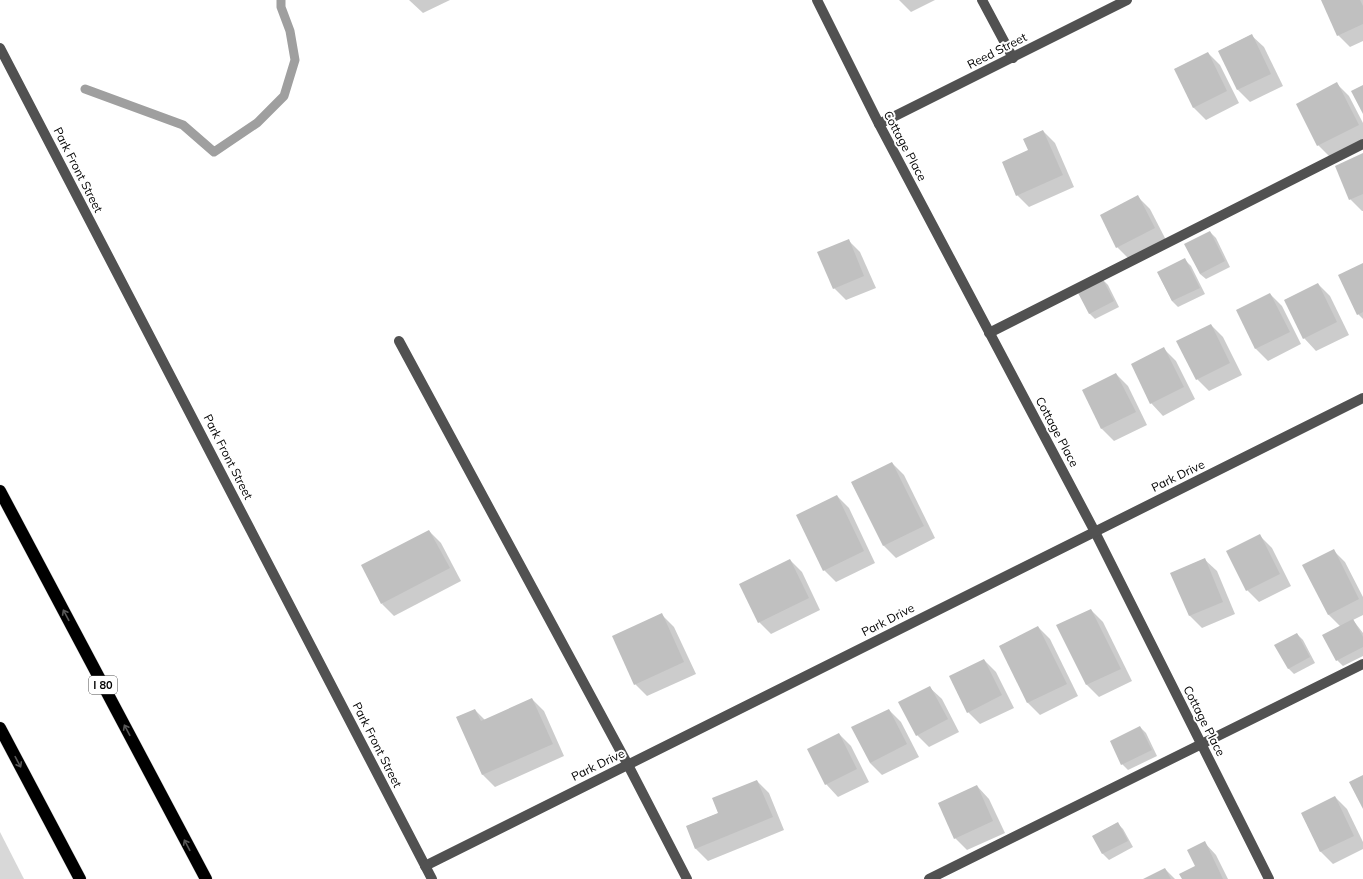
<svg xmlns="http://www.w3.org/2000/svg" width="1363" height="879" font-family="Mulish,sans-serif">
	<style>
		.green { fill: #d8d8d8 }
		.shadow { fill: #0003 }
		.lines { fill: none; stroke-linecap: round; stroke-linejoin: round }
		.stream { stroke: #9f9f9f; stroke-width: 9 }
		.building { fill: #c0c0c0 }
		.highway-casing { stroke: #dbdbdb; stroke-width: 13 }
		.minor { stroke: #515151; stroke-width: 10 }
		.highway { stroke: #000; stroke-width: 12 }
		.oneway { stroke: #595959 }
		.labels { text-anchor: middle; stroke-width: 4; stroke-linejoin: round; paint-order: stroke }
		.shield { fill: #fff; stroke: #4c4c4c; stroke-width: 1 }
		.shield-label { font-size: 11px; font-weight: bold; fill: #000 }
		.street-label { font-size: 12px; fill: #000; stroke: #fff }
	</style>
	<rect width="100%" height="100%" fill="#fff"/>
	<path class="green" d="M 0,832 L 24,879 L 0,879 Z"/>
	<g class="shadow">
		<path d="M 409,0 L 450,0 L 423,13 Z"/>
		<path d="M 899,0 L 935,0 L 911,12 Z"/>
		<path d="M 1322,0 L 1363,0 L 1363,41 L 1350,47 L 1338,35 Z"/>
		<path d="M 1251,35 L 1264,47 L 1283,86 L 1250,102 L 1238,90 L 1219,51 Z"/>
		<path d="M 1208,53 L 1220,65 L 1239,103 L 1206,120 L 1194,108 L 1175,69 Z"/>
		<path d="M 1337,84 L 1349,96 L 1363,123 L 1363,140 L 1330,157 L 1318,145 Z"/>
		<path d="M 1043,131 L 1055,143 L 1074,187 L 1029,207 L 1017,195 Z"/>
		<path d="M 1363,154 L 1363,211 L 1362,211 L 1350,199 Z"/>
		<path d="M 1138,197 L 1150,209 L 1166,240 L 1129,259 L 1117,247 Z"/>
		<path d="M 1210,232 L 1216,238 L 1230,267 L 1206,279 L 1200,274 Z"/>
		<path d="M 848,240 L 860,252 L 876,288 L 846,300 L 834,288 Z"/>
		<path d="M 1185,260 L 1191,266 L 1205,294 L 1178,307 L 1172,301 L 1158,273 Z"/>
		<path d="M 1363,264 L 1363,319 L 1358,314 Z"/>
		<path d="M 1102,279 L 1108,285 L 1119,307 L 1095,319 L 1089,313 Z"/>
		<path d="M 1318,284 L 1330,296 L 1349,335 L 1316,351 L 1304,338 L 1285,300 Z"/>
		<path d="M 1270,294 L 1282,306 L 1301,344 L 1268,361 L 1256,349 L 1237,310 Z"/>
		<path d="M 1211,325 L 1223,337 L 1242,375 L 1209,391 L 1197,379 Z"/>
		<path d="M 1164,349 L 1176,361 L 1195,399 L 1163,416 L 1151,403 Z"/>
		<path d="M 1116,374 L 1128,386 L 1147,425 L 1114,441 L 1102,429 L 1083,390 Z"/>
		<path d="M 892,463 L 904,475 L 935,538 L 896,558 L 884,546 L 852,483 Z"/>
		<path d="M 837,496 L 849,508 L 875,563 L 836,582 L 824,570 Z"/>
		<path d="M 429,531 L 441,543 L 461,581 L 394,616 L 382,604 Z"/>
		<path d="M 1260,536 L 1272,548 L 1291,586 L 1259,602 L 1247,590 Z"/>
		<path d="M 1333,550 L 1345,562 L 1363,597 L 1363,615 L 1353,620 L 1363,633 L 1363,656 L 1343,666 L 1337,660 L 1340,626 L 1328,614 Z"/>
		<path d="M 1204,559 L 1217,571 L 1235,614 L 1202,628 L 1190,616 L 1172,573 Z"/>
		<path d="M 790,560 L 802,572 L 820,610 L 771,634 L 759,622 Z"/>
		<path d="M 1091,610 L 1103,622 L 1132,681 L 1099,697 L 1087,685 L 1058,626 Z"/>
		<path d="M 662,615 L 674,627 L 696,674 L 647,696 L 635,684 Z"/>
		<path d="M 1038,627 L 1050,639 L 1078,696 L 1040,715 L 1028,703 L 1000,646 Z"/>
		<path d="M 1297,634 L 1303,640 L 1315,663 L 1294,674 L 1288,668 Z"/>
		<path d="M 984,660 L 996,672 L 1014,708 L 980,724 L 968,712 Z"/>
		<path d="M 929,687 L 942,699 L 959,732 L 929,747 L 917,735 Z"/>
		<path d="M 532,699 L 544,711 L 564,756 L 495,787 L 483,775 L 457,717 L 475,710 L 485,720 Z"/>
		<path d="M 889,710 L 901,722 L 919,757 L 882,775 L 870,763 Z"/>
		<path d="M 1140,727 L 1146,733 L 1157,756 L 1128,770 L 1122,764 Z"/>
		<path d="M 839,734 L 851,746 L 869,782 L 838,797 L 826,784 L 809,749 Z"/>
		<path d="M 757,781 L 769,793 L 784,830 L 708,861 L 696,849 L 687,826 L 719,813 Z"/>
		<path d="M 977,786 L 989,799 L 1005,833 L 967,850 L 955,838 Z"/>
		<path d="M 1335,797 L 1347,809 L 1363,842 L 1363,849 L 1333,864 L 1321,852 L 1302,814 Z"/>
		<path d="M 1117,823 L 1123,829 L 1133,847 L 1109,860 L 1103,854 L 1093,836 Z"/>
		<path d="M 1204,842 L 1216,855 L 1228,879 L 1183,879 L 1196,866 Z"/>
		<path d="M 1165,869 L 1175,879 L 1145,879 Z"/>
	</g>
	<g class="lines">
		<path class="stream" d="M 85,89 L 183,125 L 214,152 L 257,123 L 284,96 L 295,60 L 290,31 L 281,7 L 281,0"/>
	</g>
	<g class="building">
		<path d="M 1321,0 L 1360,0 L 1363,6 L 1363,24 L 1337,36 Z"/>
		<path d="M 1252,34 L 1271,74 L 1237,90 L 1218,51 Z"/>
		<path d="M 1208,52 L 1227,91 L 1193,108 L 1174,69 Z"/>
		<path d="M 1337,82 L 1359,125 L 1317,146 L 1296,104 Z"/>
		<path d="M 1363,85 L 1363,114 L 1351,91 Z"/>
		<path d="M 1043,130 L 1063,175 L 1016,196 L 1002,162 L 1028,150 L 1023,139 Z"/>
		<path d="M 1363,153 L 1363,194 L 1349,200 L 1335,166 Z"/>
		<path d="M 1138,195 L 1155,228 L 1116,248 L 1100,215 Z"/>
		<path d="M 1210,231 L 1225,261 L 1200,274 L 1184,244 Z"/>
		<path d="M 849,239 L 864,276 L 833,289 L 817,252 Z"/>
		<path d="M 1185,258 L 1200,288 L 1172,301 L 1157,272 Z"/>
		<path d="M 1363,263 L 1363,312 L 1357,315 L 1338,275 Z"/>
		<path d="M 1102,278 L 1114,301 L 1089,314 L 1077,291 Z"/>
		<path d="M 1318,283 L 1337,322 L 1303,339 L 1284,300 Z"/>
		<path d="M 1270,293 L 1290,332 L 1255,349 L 1236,310 Z"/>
		<path d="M 1211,324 L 1230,363 L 1196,380 L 1176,341 Z"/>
		<path d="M 1164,347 L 1184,387 L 1150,404 L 1131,364 Z"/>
		<path d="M 1116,373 L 1136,412 L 1101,429 L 1082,390 Z"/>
		<path d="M 892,462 L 924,526 L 883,546 L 851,482 Z"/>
		<path d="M 837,495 L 864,551 L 823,571 L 796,515 Z"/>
		<path d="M 429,530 L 450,568 L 381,604 L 361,565 Z"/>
		<path d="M 1260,534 L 1280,574 L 1246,591 L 1226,551 Z"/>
		<path d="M 1334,549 L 1359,599 L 1328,615 L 1302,565 Z"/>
		<path d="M 1205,558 L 1223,602 L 1189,616 L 1170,573 Z"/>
		<path d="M 790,559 L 809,598 L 758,623 L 739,584 Z"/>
		<path d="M 1091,609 L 1121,669 L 1086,685 L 1056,625 Z"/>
		<path d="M 662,613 L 684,662 L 634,685 L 612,636 Z"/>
		<path d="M 1353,619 L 1363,637 L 1363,647 L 1336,661 L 1322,635 Z"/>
		<path d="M 1038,626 L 1067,684 L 1027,703 L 999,646 Z"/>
		<path d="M 1297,633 L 1310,657 L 1288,669 L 1274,645 Z"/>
		<path d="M 984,659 L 1002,695 L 967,713 L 949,676 Z"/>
		<path d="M 930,686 L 948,719 L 916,736 L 898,702 Z"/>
		<path d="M 532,698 L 553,744 L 482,775 L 456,717 L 475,709 L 481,721 Z"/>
		<path d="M 889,709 L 907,744 L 870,763 L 851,727 Z"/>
		<path d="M 1140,726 L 1152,750 L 1121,765 L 1110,741 Z"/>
		<path d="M 839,733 L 857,769 L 825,785 L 807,749 Z"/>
		<path d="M 1363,775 L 1363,809 L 1349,782 Z"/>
		<path d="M 757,780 L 773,817 L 695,849 L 686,826 L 718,813 L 712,798 Z"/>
		<path d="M 977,785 L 993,821 L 954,839 L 938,803 Z"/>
		<path d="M 1335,796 L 1354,836 L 1320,852 L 1301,813 Z"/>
		<path d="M 1118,822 L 1128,841 L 1102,854 L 1092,836 Z"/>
		<path d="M 1205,841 L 1223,879 L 1182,879 L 1179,874 L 1195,866 L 1187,850 Z"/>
		<path d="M 1165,868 L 1171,879 L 1143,879 Z"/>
	</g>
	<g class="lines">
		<g class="highway-casing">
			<g id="highway">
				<path d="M 0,491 L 206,879"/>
				<path d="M 0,728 L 80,879"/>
			</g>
		</g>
		<g class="minor">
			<path d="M 817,0 L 879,124 L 1095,532 L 1269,879"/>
			<path d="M 982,0 L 1013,58"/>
			<path d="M 0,48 L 432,879"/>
			<path d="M 879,124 L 1127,0"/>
			<path d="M 989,333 L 1363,144"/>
			<path d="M 399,341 L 628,765 L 687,879"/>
			<path d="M 425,866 L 1363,398"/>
			<path d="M 929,879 L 1363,664"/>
		</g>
		<use href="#highway" class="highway"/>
	</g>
	<defs><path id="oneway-shaft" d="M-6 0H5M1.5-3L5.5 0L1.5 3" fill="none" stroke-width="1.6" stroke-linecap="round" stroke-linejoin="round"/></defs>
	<g class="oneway">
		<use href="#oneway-shaft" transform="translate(66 615) rotate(-118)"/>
		<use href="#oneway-shaft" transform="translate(127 730) rotate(-118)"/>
		<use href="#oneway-shaft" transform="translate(18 762) rotate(62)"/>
		<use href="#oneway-shaft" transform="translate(187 845) rotate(-118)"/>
	</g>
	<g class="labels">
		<rect class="shield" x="89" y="676" width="28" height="18" rx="3"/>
		<g class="shield-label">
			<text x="103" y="689">I 80</text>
		</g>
		<g class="street-label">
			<text transform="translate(997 51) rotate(-27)" y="4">Reed Street</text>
			<text transform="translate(905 146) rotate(62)" y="4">Cottage Place</text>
			<text transform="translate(78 170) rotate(63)" y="4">Park Front Street</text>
			<text transform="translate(1057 432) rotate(62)" y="4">Cottage Place</text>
			<text transform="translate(228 457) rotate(63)" y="4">Park Front Street</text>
			<text transform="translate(1178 476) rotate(-26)" y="4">Park Drive</text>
			<text transform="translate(888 620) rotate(-27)" y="4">Park Drive</text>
			<text transform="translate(1204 721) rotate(63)" y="4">Cottage Place</text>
			<text transform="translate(377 745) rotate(63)" y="4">Park Front Street</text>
			<text transform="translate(598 765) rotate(-26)" y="4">Park Drive</text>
		</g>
	</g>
</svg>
